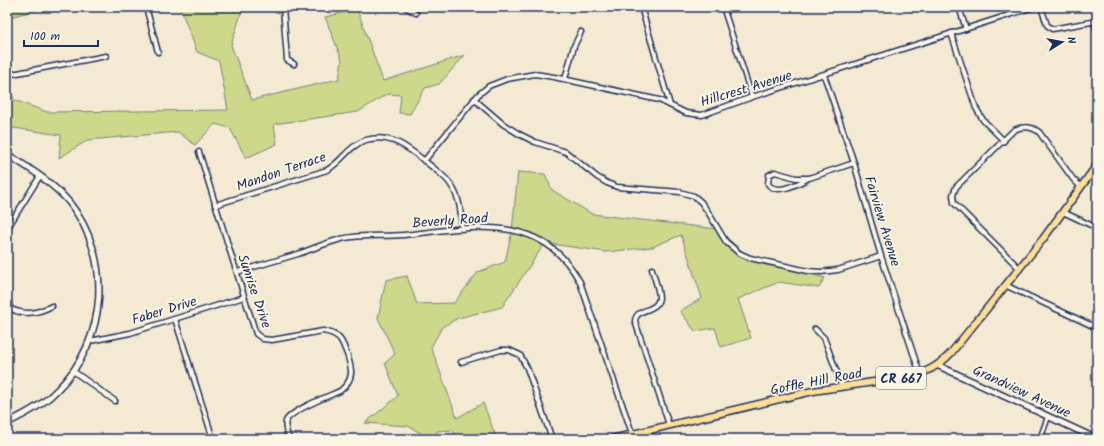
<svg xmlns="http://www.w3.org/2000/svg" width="1104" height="446" font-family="Kalam,sans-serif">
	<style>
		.green { fill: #ced88b; stroke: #748474 }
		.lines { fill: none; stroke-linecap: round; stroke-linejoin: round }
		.minor-casing { stroke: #1b2f5e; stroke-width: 7 }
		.tertiary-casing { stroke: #1b2f5e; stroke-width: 8 }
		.primary-casing { stroke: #1b2f5e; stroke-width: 9 }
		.minor { stroke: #fcf5e5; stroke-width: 4 }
		.tertiary { stroke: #fcf5e5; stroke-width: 5 }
		.primary { stroke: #fdde96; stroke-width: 6 }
		.labels { text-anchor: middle; stroke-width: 3.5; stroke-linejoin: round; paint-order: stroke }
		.shield { fill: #fcf5e5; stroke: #5e6a86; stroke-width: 1 }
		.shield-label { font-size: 13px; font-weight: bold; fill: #1b2f5e }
		.street-label { font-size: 14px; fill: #1b2f5e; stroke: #fcf5e5 }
	</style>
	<rect width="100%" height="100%" fill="#f4e9d3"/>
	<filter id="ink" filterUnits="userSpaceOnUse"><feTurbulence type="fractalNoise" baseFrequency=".025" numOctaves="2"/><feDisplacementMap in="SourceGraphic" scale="8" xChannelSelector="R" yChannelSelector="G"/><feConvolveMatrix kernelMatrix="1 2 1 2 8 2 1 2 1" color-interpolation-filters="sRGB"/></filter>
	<g filter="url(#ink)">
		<g class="green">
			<path d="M 7,7 L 47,7 L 7,18 Z"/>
			<path d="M 180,7 L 243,7 L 231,45 L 252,100 L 339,79 L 342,60 L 325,17 L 357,9 L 383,81 L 465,55 L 439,84 L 425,88 L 410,114 L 399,113 L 401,95 L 387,94 L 358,112 L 274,124 L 277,144 L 246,158 L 230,128 L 215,124 L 195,145 L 178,132 L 88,140 L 59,158 L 61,135 L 7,127 L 7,75 L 14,100 L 47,112 L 228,110 L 219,61 L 197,52 Z"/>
			<path d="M 518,172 L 545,174 L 552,190 L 592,214 L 717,229 L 750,258 L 825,278 L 819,288 L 779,282 L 738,299 L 751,338 L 721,347 L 715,328 L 695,331 L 680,311 L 702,298 L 681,235 L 652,247 L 606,252 L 545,243 L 502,307 L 458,318 L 442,327 L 431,347 L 457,418 L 483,403 L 496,437 L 492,439 L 457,439 L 453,430 L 437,431 L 436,439 L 431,439 L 408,426 L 365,423 L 398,396 L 385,363 L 395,354 L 378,318 L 386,280 L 407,276 L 417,304 L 454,303 L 478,272 L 505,262 L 512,231 Z"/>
		</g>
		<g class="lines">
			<g class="minor-casing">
				<g id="minor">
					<path d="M 146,7 L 158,52"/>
					<path d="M 283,7 L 287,60 L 294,64"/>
					<path d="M 405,7 L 416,13"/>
					<path d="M 641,7 L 670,105"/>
					<path d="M 723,7 L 752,97"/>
					<path d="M 959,7 L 966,29"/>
					<path d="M 1041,7 L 1047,25 L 1052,29 L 1097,21"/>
					<path d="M 1095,21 L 1097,33"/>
					<path d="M 951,33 L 976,108 L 983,120 L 1004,141"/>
					<path d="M 7,75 L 106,56"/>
					<path d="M 824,75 L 854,163 L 881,256 L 920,374"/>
					<path d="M 565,79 L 574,46 L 581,32"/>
					<path d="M 474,99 L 503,124 L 519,134 L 535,142 L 566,152 L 597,177 L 607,183 L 617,187 L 680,192 L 694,196 L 701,202 L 708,212 L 726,242 L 739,253 L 750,258 L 808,271 L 821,272 L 838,270 L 881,256"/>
					<path d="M 199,152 L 256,334 L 263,339 L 272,340 L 323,331 C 328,332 334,333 338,337 C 343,341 344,348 347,354 C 352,369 355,379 340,391 C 329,396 291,410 286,421 C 284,427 287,433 289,439"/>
					<path d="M 424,161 L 478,95 L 489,86 L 507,79 L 535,74 L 554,77 L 659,100 L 686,113 L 702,115 L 752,97 L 1034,7"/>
					<path d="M 809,178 C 799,183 777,196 768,184 L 769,175 L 775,172 L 796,178 L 809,178 L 854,163"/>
					<path d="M 215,205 L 327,170 C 343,161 348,146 366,140 C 392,132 412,151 431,166 C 438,172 446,177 451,185 C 460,198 461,213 462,229"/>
					<path d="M 1063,212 L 1097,228"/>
					<path d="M 7,229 L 40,176"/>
					<path d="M 652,269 C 654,277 659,290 659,298 C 657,313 636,307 635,321 L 669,425"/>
					<path d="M 1020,269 L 954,203 L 953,195 L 956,187 L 1014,130 C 1023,126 1031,126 1039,132 L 1073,179 L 1081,187"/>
					<path d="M 237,272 C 257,266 278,260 298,254 C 312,249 326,243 341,239 C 361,234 383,237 404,235 C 470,228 541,210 580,282 L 634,439"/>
					<path d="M 1007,286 L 1097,328"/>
					<path d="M 7,307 C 23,316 36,314 52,306"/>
					<path d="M 175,319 L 213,439"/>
					<path d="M 815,329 L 824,338 L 842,386"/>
					<path d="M 90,341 L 130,333 L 244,297"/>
					<path d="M 461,362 L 501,350 L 509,350 L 520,355 L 527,368 L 552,439"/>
					<path d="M 73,371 L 115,401"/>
					<path d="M 1040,439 L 1048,417"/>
				</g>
			</g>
			<g class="tertiary-casing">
				<g id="tertiary">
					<path d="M 7,154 C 29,168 52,182 69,202 C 113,258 108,340 57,390 C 43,405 25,414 7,423"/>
					<path d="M 937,365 L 1097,439"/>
				</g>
			</g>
			<g class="primary-casing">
				<path id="primary" d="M 612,439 L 813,391 L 907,377 C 924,374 939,366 951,353 L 1043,239 L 1097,165"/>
			</g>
			<use href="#minor" class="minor"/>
			<use href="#tertiary" class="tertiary"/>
			<use href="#primary" class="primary"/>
		</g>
	</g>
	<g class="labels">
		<rect class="shield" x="876" y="367" width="50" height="22" rx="3"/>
		<g class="shield-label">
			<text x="901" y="383">CR 667</text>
		</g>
		<g class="street-label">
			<text transform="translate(746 88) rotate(-17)" y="5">Hillcrest Avenue</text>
			<text transform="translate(281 171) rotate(-19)" y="5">Mandon Terrace</text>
			<text transform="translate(450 220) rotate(-4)" y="5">Beverly Road</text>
			<text transform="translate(883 221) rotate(73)" y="5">Fairview Avenue</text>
			<text transform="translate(255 291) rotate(71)" y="5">Sunrise Drive</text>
			<text transform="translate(164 310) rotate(-17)" y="5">Faber Drive</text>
			<text transform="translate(816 381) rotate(-11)" y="5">Goffle Hill Road</text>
			<text transform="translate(1022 391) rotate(25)" y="5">Grandview Avenue</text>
		</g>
	</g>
	<rect width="1104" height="446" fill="none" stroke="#fcf5e5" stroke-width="24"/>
	<rect x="12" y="12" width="1080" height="422" fill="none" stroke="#1b2f5e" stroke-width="1.5" filter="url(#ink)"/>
	<g transform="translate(1062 42) rotate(79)" stroke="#fcf5e5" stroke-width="3" paint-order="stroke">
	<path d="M0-3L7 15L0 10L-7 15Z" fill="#1b2f5e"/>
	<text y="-6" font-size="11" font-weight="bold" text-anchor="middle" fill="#1b2f5e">N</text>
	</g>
	<path d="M24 40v6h74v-6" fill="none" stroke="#1b2f5e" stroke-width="2"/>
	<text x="30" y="40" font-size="12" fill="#1b2f5e" stroke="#fcf5e5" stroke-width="3" paint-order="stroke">100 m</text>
</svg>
